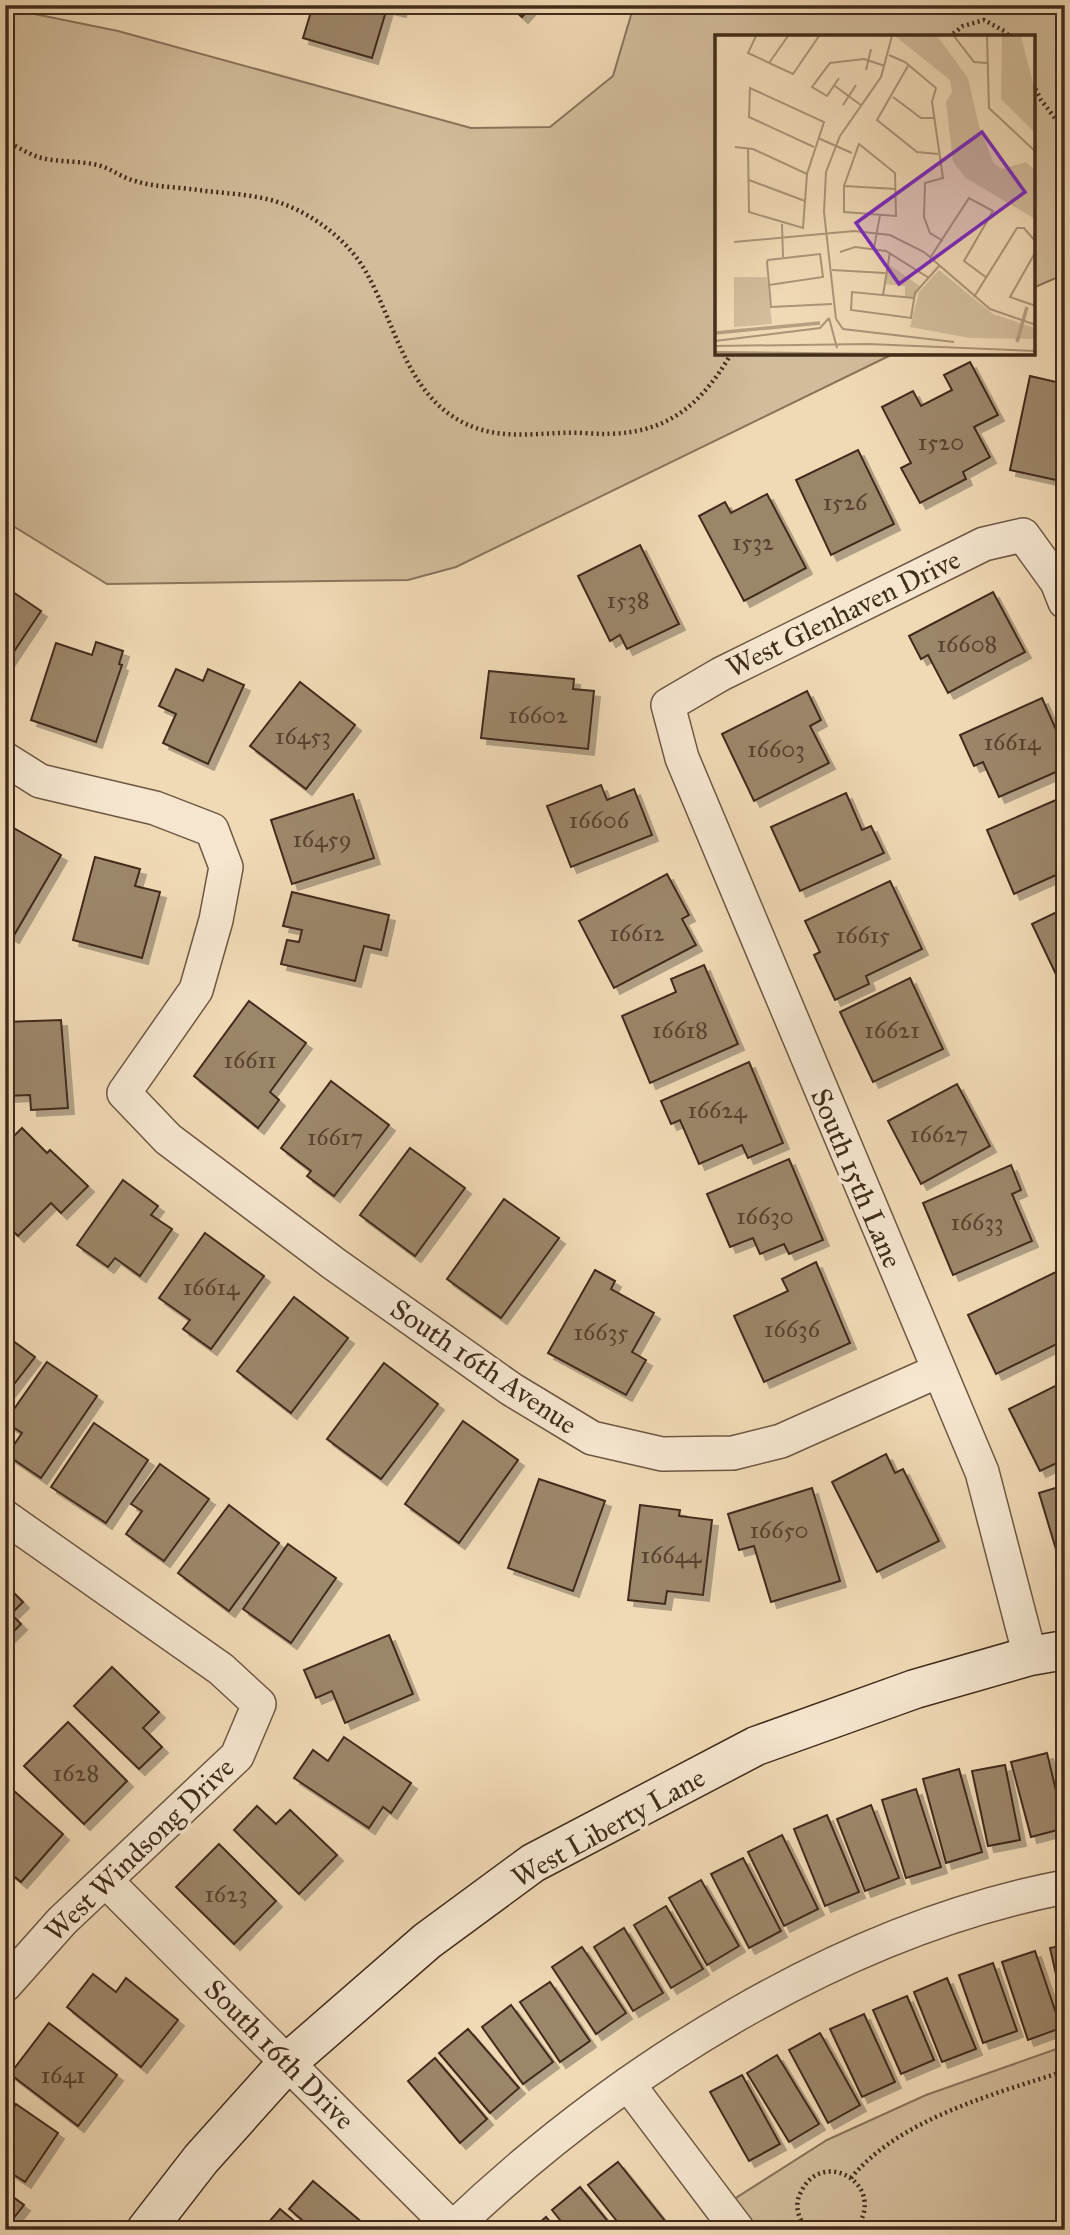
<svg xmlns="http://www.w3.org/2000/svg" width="1070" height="2235" font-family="'IM FELL Great Primer',serif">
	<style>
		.green { fill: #d2bc9b; stroke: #8a745b; stroke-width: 2 }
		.building { fill: #9c866b; stroke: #422c1b; stroke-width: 2; filter: url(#shadow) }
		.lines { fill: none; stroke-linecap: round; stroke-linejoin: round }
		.street-casing { stroke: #6e5742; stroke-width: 36 }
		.secondary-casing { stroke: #422c1b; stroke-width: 41 }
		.path { stroke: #422c1b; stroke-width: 4.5; stroke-dasharray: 2 3.5; stroke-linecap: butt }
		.street { stroke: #f5e6cf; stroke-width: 33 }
		.secondary { stroke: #f5e6cf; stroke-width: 38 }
		.labels { text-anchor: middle; stroke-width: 7; stroke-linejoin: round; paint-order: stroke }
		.number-label { font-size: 24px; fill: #58422f }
		.street-label { font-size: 28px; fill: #422c1b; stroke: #f5e6cf }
		.inset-river { fill: none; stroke: #b59e81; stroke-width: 3.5 }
		.inset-road { fill: none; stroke: #aa9477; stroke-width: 2 }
		.view { fill: #7b2cbf; fill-opacity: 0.15; stroke: #7b2cbf; stroke-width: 3.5 }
		.inset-edge { fill: none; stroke: #422c1b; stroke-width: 3.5 }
	</style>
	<defs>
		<filter id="shadow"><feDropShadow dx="6" dy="6" stdDeviation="0" flood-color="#0004"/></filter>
	</defs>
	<rect width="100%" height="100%" fill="#f0d9b5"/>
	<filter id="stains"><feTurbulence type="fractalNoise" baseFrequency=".00286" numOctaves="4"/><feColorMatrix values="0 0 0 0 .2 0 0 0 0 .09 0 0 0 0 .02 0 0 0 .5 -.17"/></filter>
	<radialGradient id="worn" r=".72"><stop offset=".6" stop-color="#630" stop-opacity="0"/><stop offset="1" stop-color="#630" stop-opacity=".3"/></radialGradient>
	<g class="green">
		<path d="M 634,5 L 1065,5 L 1065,274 L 1033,288 L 1033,37 L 716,37 L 716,354 L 893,354 L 456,567 L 408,580 L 107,584 L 5,521 L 5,8 L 118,31 L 471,128 L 550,127 L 613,76 Z"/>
		<path d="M 1065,2046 L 1065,2230 L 738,2230 L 720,2208 L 827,2140 L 926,2095 Z"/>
	</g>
	<g class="building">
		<path d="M 313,5 L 401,5 L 400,11 L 387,8 L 372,58 L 303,38 Z"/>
		<path d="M 509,5 L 533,5 L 522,17 Z"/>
		<path d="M 970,362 L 998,415 L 974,427 L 990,457 L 963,472 L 966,479 L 920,503 L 901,468 L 911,463 L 882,407 L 913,391 L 921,406 L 952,390 L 944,375 Z"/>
		<path d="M 1030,376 L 1065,384 L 1065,482 L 1010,470 Z"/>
		<path d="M 858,450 L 894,524 L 831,555 L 796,480 Z"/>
		<path d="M 767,494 L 806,568 L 744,601 L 699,516 L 725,502 L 731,513 Z"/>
		<path d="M 640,545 L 679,624 L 627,649 L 620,635 L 610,641 L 578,576 Z"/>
		<path d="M 7,588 L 41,611 L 5,665 L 5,592 Z"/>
		<path d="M 993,592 L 1025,652 L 948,693 L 928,655 L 921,659 L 909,636 Z"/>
		<path d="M 96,642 L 123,651 L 119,664 L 122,665 L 96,742 L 31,720 L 56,643 L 92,655 Z"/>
		<path d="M 176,669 L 203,681 L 208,669 L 244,685 L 208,764 L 163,743 L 176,714 L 159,706 Z"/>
		<path d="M 489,671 L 574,679 L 573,689 L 594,691 L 588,749 L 481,738 Z"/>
		<path d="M 300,682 L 355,725 L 306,789 L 250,746 Z"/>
		<path d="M 807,691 L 821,720 L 810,726 L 829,763 L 754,801 L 722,734 Z"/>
		<path d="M 1042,698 L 1065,750 L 1065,768 L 999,797 L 983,762 L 974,766 L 960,735 Z"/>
		<path d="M 601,785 L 607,800 L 634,789 L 652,835 L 571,867 L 547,806 Z"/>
		<path d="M 846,793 L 862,830 L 871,826 L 884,853 L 800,891 L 771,827 Z"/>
		<path d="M 353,794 L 374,858 L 292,884 L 271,820 Z"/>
		<path d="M 1065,796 L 1065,871 L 1014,894 L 987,830 Z"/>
		<path d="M 5,823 L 61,855 L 13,937 L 5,932 Z"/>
		<path d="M 95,857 L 140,869 L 135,886 L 160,892 L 142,958 L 73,940 Z"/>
		<path d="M 667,874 L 689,915 L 682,919 L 696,945 L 614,988 L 579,921 Z"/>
		<path d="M 890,881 L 922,949 L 866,976 L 869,984 L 835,1000 L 814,955 L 820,952 L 805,921 Z"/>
		<path d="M 292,892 L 389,915 L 381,950 L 364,946 L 355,981 L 281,964 L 287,940 L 299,942 L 302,930 L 283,926 Z"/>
		<path d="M 1065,908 L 1065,986 L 1062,987 L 1032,924 Z"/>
		<path d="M 704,965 L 738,1044 L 650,1083 L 622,1016 L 676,992 L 671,979 Z"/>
		<path d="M 910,978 L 943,1049 L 873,1082 L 840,1012 Z"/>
		<path d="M 249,1001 L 306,1043 L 270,1092 L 279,1100 L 258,1128 L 194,1076 Z"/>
		<path d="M 61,1020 L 68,1108 L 31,1110 L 30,1095 L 5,1096 L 5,1022 Z"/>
		<path d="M 749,1062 L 783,1143 L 748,1158 L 742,1145 L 699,1164 L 680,1120 L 671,1124 L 661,1101 Z"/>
		<path d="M 331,1081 L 389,1125 L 334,1196 L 307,1176 L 311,1171 L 281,1148 Z"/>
		<path d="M 957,1084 L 990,1146 L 921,1184 L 888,1121 Z"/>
		<path d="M 22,1128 L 47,1153 L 50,1150 L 88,1186 L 61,1213 L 51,1203 L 18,1236 L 5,1223 L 5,1145 Z"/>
		<path d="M 410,1148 L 465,1188 L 415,1256 L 360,1215 Z"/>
		<path d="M 789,1159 L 823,1240 L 789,1254 L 784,1244 L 760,1254 L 753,1238 L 730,1247 L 707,1194 Z"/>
		<path d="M 1011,1165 L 1021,1190 L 1012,1194 L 1032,1241 L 953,1275 L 923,1203 Z"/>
		<path d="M 123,1180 L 158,1206 L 151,1215 L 172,1229 L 140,1276 L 115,1258 L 108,1267 L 77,1245 Z"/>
		<path d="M 504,1199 L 559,1238 L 501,1318 L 447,1279 Z"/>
		<path d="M 205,1233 L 264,1276 L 211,1349 L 183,1329 L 190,1320 L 159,1298 Z"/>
		<path d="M 816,1262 L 850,1343 L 764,1382 L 734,1316 L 788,1291 L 782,1279 Z"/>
		<path d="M 1064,1268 L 1065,1301 L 1061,1303 L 1065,1310 L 1065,1340 L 996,1374 L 968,1315 Z"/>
		<path d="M 595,1270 L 615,1281 L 611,1289 L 654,1313 L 632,1352 L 646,1360 L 626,1395 L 548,1353 Z"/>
		<path d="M 294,1297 L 348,1338 L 291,1413 L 237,1371 Z"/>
		<path d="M 5,1335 L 35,1357 L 5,1396 Z"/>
		<path d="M 47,1362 L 97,1396 L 41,1478 L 7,1455 L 22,1433 L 5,1422 Z"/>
		<path d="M 384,1363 L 438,1404 L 381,1479 L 327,1439 Z"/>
		<path d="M 1065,1381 L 1065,1459 L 1040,1471 L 1009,1409 Z"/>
		<path d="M 463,1421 L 518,1460 L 459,1543 L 405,1504 Z"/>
		<path d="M 94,1423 L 148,1460 L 106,1523 L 51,1487 Z"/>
		<path d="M 886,1454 L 895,1473 L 903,1469 L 939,1541 L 877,1572 L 832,1482 Z"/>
		<path d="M 160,1464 L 209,1499 L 164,1561 L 126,1534 L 142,1511 L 131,1504 Z"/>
		<path d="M 539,1479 L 605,1501 L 573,1591 L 508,1568 Z"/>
		<path d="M 1065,1485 L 1065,1554 L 1058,1556 L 1039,1493 Z"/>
		<path d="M 812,1488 L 840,1581 L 771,1602 L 754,1546 L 739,1550 L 728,1514 Z"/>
		<path d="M 229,1505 L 279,1543 L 229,1611 L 178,1573 Z"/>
		<path d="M 640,1505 L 680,1510 L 679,1516 L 712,1520 L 703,1595 L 667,1591 L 665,1604 L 628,1600 Z"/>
		<path d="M 288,1544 L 336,1578 L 291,1643 L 243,1609 Z"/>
		<path d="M 5,1584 L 23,1602 L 11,1614 L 21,1624 L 5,1640 Z"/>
		<path d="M 389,1635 L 413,1694 L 345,1723 L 332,1691 L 316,1698 L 304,1670 Z"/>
		<path d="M 112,1667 L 159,1712 L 143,1728 L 162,1747 L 139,1769 L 74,1706 Z"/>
		<path d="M 68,1722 L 127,1781 L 84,1824 L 24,1766 Z"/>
		<path d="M 344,1737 L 411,1783 L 391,1813 L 383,1807 L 369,1828 L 294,1778 L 313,1750 L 328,1761 Z"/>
		<path d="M 1065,1748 L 1065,1780 L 1058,1750 Z"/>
		<path d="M 1047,1753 L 1065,1828 L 1031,1837 L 1011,1762 Z"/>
		<path d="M 1005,1765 L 1020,1840 L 988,1846 L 972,1771 Z"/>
		<path d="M 959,1769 L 982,1852 L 946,1863 L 923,1779 Z"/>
		<path d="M 5,1783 L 63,1834 L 21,1882 L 5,1869 Z"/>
		<path d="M 916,1789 L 941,1867 L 906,1878 L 882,1800 Z"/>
		<path d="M 871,1805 L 899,1878 L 865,1891 L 837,1819 Z"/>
		<path d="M 257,1806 L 276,1824 L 290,1810 L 337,1855 L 299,1894 L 234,1830 Z"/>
		<path d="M 827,1815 L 859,1892 L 825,1906 L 794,1829 Z"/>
		<path d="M 782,1835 L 818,1909 L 784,1926 L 748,1852 Z"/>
		<path d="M 219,1844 L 276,1901 L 234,1944 L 176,1887 Z"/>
		<path d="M 743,1858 L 781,1931 L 749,1948 L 711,1874 Z"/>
		<path d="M 701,1880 L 739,1946 L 707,1965 L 669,1898 Z"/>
		<path d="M 666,1906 L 703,1969 L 671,1988 L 634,1925 Z"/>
		<path d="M 624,1928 L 663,1993 L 633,2011 L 594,1947 Z"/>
		<path d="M 1065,1945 L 1065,2014 L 1050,1948 Z"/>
		<path d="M 582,1947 L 626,2013 L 596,2034 L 552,1967 Z"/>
		<path d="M 1035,1951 L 1061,2028 L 1028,2040 L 1002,1962 Z"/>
		<path d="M 993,1963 L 1017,2031 L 983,2043 L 959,1975 Z"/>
		<path d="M 93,1974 L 116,1992 L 126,1978 L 178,2020 L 141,2067 L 67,2007 Z"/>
		<path d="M 947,1978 L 976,2049 L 942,2062 L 914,1992 Z"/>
		<path d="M 550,1982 L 590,2041 L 560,2062 L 520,2002 Z"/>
		<path d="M 907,1996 L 934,2060 L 901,2074 L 873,2010 Z"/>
		<path d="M 511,2005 L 553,2062 L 523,2084 L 482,2027 Z"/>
		<path d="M 864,2014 L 895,2082 L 862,2097 L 830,2029 Z"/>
		<path d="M 49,2023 L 117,2075 L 78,2126 L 10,2074 Z"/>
		<path d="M 468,2029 L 519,2088 L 490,2113 L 439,2053 Z"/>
		<path d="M 820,2033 L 860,2105 L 828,2123 L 789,2050 Z"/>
		<path d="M 777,2055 L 819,2124 L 789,2142 L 747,2073 Z"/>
		<path d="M 435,2058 L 487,2119 L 460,2143 L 408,2081 Z"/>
		<path d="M 742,2075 L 780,2144 L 749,2161 L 710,2092 Z"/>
		<path d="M 16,2104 L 58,2133 L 25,2182 L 5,2169 L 5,2111 L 10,2114 Z"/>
		<path d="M 618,2162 L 665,2221 L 653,2230 L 624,2230 L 588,2185 Z"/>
		<path d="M 313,2181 L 370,2229 L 369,2230 L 314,2230 L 289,2209 Z"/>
		<path d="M 580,2187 L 615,2230 L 568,2230 L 552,2210 Z"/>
		<path d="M 5,2191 L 24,2205 L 5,2229 Z"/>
		<path d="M 280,2209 L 305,2230 L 262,2230 Z"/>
		<path d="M 546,2217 L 557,2230 L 531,2230 Z"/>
	</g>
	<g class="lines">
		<g class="street-casing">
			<g id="street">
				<path d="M 5,759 L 40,781 L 155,808 L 212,830 L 226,867 L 216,920 L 196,990 L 124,1093 L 168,1139 L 333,1263 L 511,1389 L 592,1438 L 662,1454 L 733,1453 L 781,1441 L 938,1371"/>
				<path d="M 5,1517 L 221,1669 L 259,1704 L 237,1756 L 62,1921 L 5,1985"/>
				<path d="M 1030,1656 L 982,1472 L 682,758 L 668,705 L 721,674 L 984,544 L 1023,535 L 1057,582 L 1065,602"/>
				<path d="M 106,1881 L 452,2228"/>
				<path d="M 628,2084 L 738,2230"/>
				<path d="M 451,2230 C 614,2073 840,1930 1065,1887"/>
			</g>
		</g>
		<g class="secondary-casing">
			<path id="secondary" d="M 146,2230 L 201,2159 L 288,2062 L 427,1941 L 533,1863 L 756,1746 L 915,1689 L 1030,1656 L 1065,1650"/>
		</g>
		<g class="path">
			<path d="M 949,37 L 963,26 L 984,20 L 1006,32 L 1009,37"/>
			<path d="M 1033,84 L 1041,100 L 1065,131"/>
			<path d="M 5,141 C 16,146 27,153 38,157 C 58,163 81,160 101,166 C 113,170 123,178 135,181 C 154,187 177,187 198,190 C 227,194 259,194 286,205 C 317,217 350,243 366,272 C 398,328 408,406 479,429 C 513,440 550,431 584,433 C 656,439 695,415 731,354"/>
			<path d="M 851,2178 C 899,2119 994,2094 1065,2071"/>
			<path d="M 807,2230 C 799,2219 794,2207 800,2194 C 821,2145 890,2185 855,2230"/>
		</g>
		<use href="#street" class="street"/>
		<use href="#secondary" class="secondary"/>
	</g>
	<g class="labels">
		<g class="number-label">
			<text x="941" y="450">1520</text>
			<text x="845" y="510">1526</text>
			<text x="753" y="550">1532</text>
			<text x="628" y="608">1538</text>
			<text x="967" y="652">16608</text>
			<text x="538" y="723">16602</text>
			<text x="303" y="744">16453</text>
			<text x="1012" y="750">16614</text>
			<text x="776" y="757">16603</text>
			<text x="599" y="828">16606</text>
			<text x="322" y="847">16459</text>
			<text x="637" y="941">16612</text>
			<text x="863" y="943">16615</text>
			<text x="680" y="1038">16618</text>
			<text x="892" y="1038">16621</text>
			<text x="250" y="1068">16611</text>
			<text x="717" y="1118">16624</text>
			<text x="939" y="1142">16627</text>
			<text x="335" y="1145">16617</text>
			<text x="765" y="1224">16630</text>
			<text x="977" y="1230">16633</text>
			<text x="211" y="1295">16614</text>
			<text x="792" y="1337">16636</text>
			<text x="601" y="1340">16635</text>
			<text x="779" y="1538">16650</text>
			<text x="671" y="1563">16644</text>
			<text x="76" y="1781">1628</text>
			<text x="226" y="1902">1623</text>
			<text x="63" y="2083">1641</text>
		</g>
		<g class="street-label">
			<text transform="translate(843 613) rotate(-26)" y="10">West Glenhaven Drive</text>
			<text transform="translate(857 1178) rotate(67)" y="10">South 15th Lane</text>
			<text transform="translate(484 1366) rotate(34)" y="10">South 16th Avenue</text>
			<text transform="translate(608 1827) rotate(-29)" y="10">West Liberty Lane</text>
			<text transform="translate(139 1849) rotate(-44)" y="10">West Windsong Drive</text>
			<text transform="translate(280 2054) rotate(45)" y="10">South 16th Drive</text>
		</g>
	</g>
	<g transform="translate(715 35)">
		<rect width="320" height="320" fill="#f0d9b5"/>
		<path d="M 180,1 L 222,1 L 253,43 L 264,91 L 279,129 L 287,134 L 311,127 L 320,135 L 320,184 L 251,143 L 238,127 L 231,67 L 237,57 L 235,45 ZM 287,1 L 306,1 L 320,56 L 320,98 L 286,64 ZM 172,228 L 206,252 L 199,263 L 190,262 L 190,251 L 169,249 ZM 224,235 L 278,279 L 320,293 L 320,304 L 255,303 L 195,292 L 204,257 ZM 19,242 L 52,242 L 57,289 L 19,292 Z" fill="#d2bc9b"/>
		<path class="inset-river" d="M 0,298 L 105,288M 302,307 L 312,272"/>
		<path class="inset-road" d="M 41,1 L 33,18 L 78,39 L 104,1M 239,1 L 259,27 L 272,28M 272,1 L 274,73 L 321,117M 174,20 L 190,27 L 221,53 L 217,67 L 228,143 L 210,148 L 209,182 L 215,198 L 228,206M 54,28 L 73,1M 194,29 L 162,85 L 202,117 L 223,119M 151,35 L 156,14M 124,43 L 112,61 L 97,52 L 115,28 L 149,24 L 170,31M 120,51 L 147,71M 178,62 L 206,83 L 220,83M 128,70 L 141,50M 103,103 L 137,118M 144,109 L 180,138 L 181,181 L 129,177 L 129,151 ZM 20,112 L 38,114 L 92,139M 33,113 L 34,177 L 88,193 L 92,139 L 109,87 L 35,53 L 34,82 L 99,112M 34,145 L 90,166M 129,151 L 181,154M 67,189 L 68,222M 19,207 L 139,196 L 175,200 L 209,217 L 275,274 L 321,290M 159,213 L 165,180M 321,216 L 295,262 L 321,271M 125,217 L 140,212 L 171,216 L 214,243M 215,223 L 254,163 L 278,176 L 249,226 L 272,243M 117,235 L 170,238M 54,250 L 108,242 L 105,219 L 53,225 L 52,227 L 56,272 L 117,269M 168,260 L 175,217M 259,262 L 302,193 L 309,193 L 321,207M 199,263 L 137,257 L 136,275 L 196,283 L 200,258 L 224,231M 114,283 L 122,313M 121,284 L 109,177 L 111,137 L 125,101 L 166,42 L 177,1M 121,284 L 128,294 L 239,307M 0,306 L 105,293 L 114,283M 0,311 L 153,309 L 321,316M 0,317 L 268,320"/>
		<path class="view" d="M 267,97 L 310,157 L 184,249 L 141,188 Z"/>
		<rect width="320" height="320" class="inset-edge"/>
	</g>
	<rect width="1070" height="2235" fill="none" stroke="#f0d9b5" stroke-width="28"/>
	<rect x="7" y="7" width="1056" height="2221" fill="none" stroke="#422c1b" stroke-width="3.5"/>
	<rect x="14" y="14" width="1042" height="2207" fill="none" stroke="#422c1b" stroke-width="2"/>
	<rect width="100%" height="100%" filter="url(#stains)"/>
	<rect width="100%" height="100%" fill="url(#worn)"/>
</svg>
